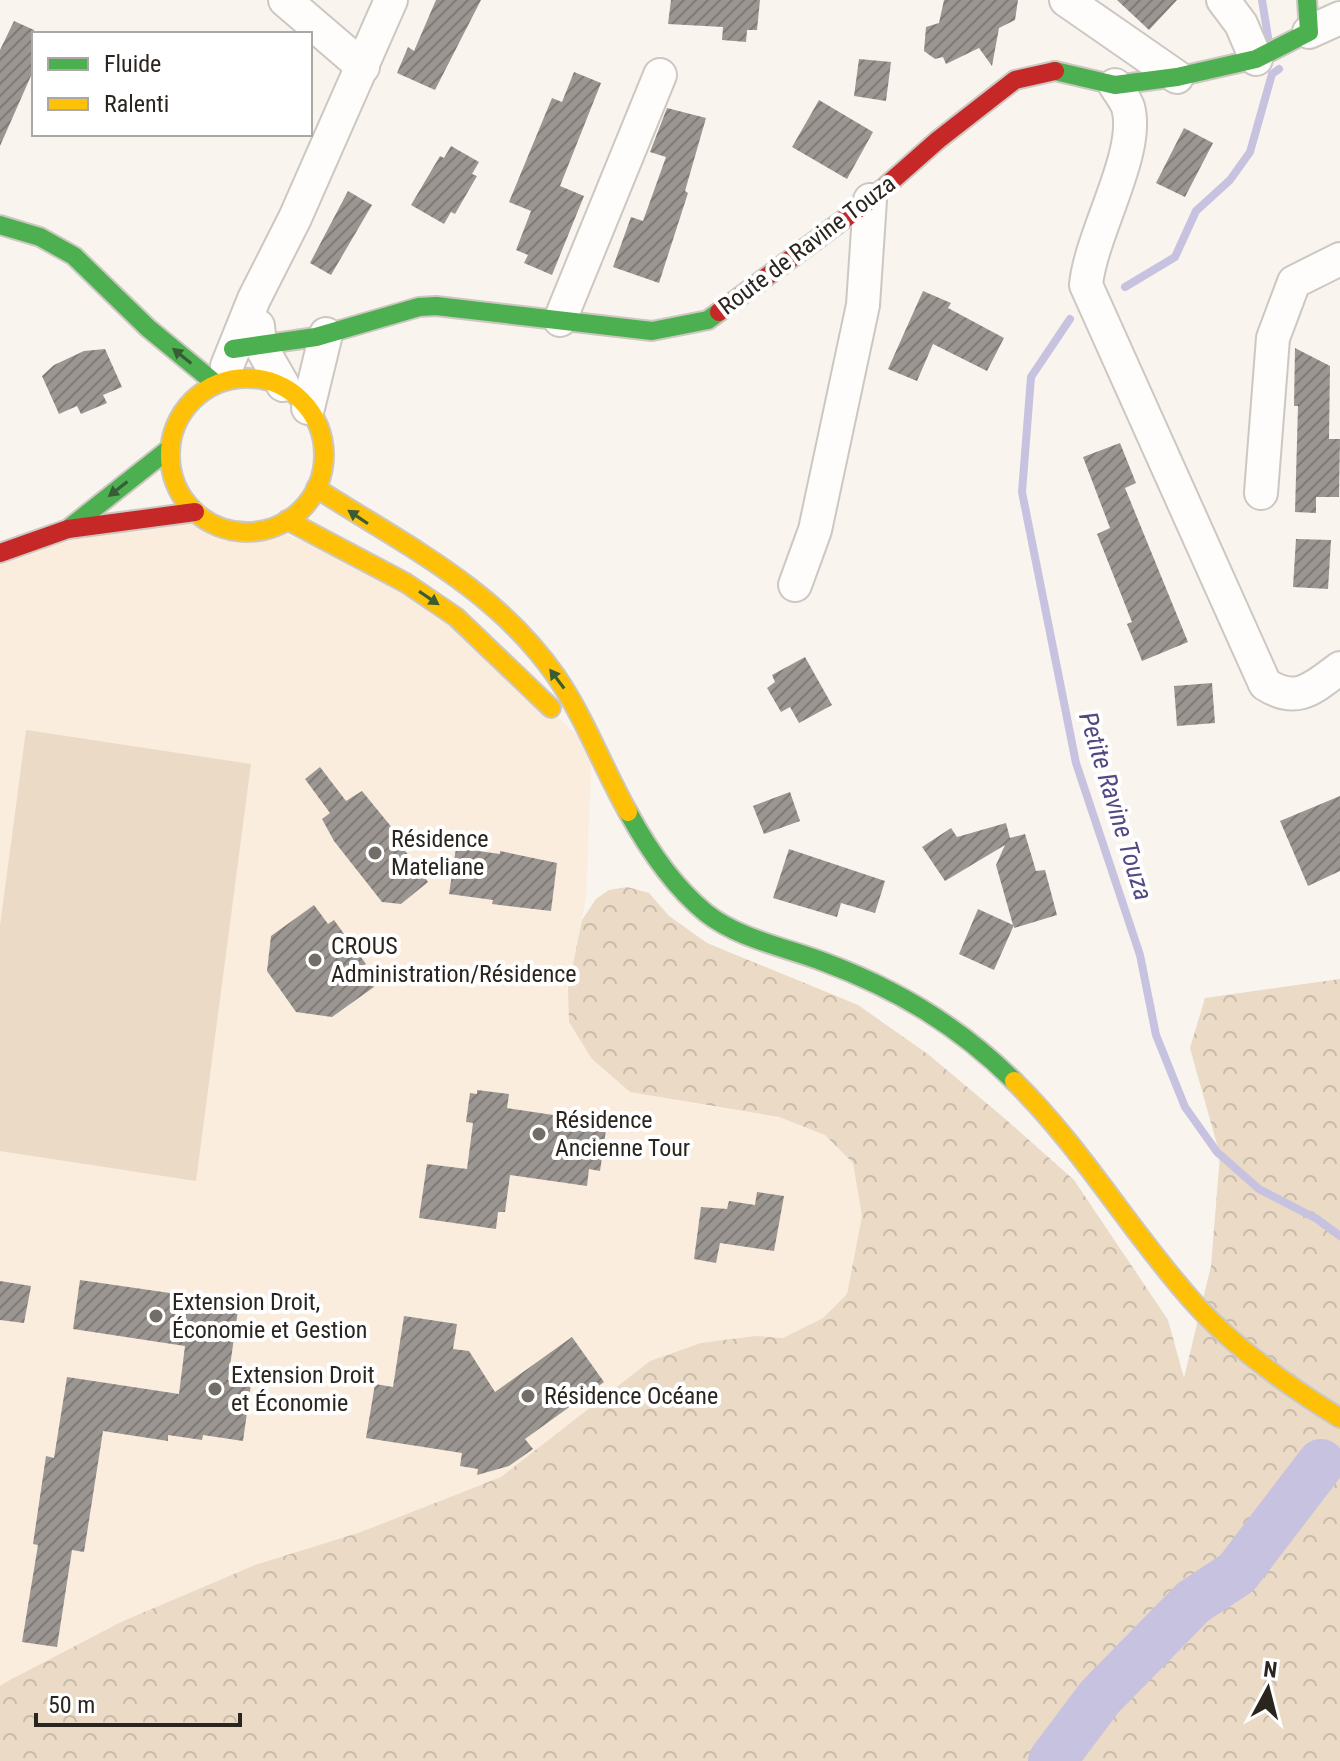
<svg xmlns="http://www.w3.org/2000/svg" width="1340" height="1761" font-family="'Roboto Condensed',sans-serif">
	<style>
		.built { fill: #faedde }
		.forest { fill: url(#forest-crowns) }
		.park { fill: #eadac6 }
		.lines { fill: none; stroke-linecap: round; stroke-linejoin: round }
		.stream { stroke: #c7c2e0; stroke-width: 8 }
		.river { stroke: #c7c2e0; stroke-width: 48 }
		.building { fill: url(#building-hatch) }
		.street-casing { stroke: #ccc7c1; stroke-width: 36 }
		.fast-casing { stroke: #ccc7c1; stroke-width: 22 }
		.slow-casing { stroke: #ccc7c1; stroke-width: 22 }
		.jam-casing { stroke: #ccc7c1; stroke-width: 22 }
		.street { stroke: #fefdfc; stroke-width: 32 }
		.fast { stroke: #4caf50; stroke-width: 18 }
		.slow { stroke: #ffc107; stroke-width: 18 }
		.jam { stroke: #c62828; stroke-width: 18 }
		.oneway { fill: #385c33 }
		.poi-dot { fill: #736d67; stroke: #fff; stroke-width: 3 }
		.labels { text-anchor: middle; stroke-width: 8; stroke-linejoin: round; paint-order: stroke }
		.street-label { font-size: 24px; fill: #2b251f; stroke: #fff }
		.poi-label { font-size: 24px; fill: #2b251f; stroke: #fff; text-anchor: start }
		.water-label { font-size: 26px; font-style: italic; fill: #534883; stroke: #fff }
	</style>
	<defs>
		<pattern id="forest-crowns" width="20" height="18" patternUnits="userSpaceOnUse" patternTransform="scale(2)"><rect width="20" height="18" fill="#eadac6"/><path d="M2 6a3 3 0 1 1 6 0M12 15a3 3 0 1 1 6 0" fill="none" stroke="#c9bbaa"/></pattern>
		<pattern id="building-hatch" width="6" height="6" patternUnits="userSpaceOnUse" patternTransform="scale(2)"><rect width="6" height="6" fill="#9b9691"/><path d="M-1 1l2-2M0 6l6-6M5 7l2-2" fill="none" stroke="#7f7a76"/></pattern>
	</defs>
	<rect width="100%" height="100%" fill="#f9f4ee"/>
	<path class="built" d="M 206,520 L 234,531 L 270,528 L 406,583 L 592,748 L 586,898 L 568,988 L 690,1103 L 779,1117 L 825,1135 L 853,1163 L 862,1216 L 847,1294 L 823,1318 L 783,1338 L 756,1336 L 650,1361 L 501,1477 L 361,1532 L 255,1565 L 121,1622 L 0,1686 L 0,546 Z"/>
	<path class="forest" d="M 627,887 L 649,893 L 669,916 L 707,943 L 858,1005 L 929,1055 L 1003,1117 L 1074,1180 L 1168,1320 L 1184,1378 L 1211,1266 L 1220,1155 L 1190,1048 L 1205,998 L 1340,979 L 1340,1761 L 0,1761 L 0,1686 L 8,1681 L 121,1622 L 255,1565 L 361,1532 L 501,1477 L 650,1361 L 701,1343 L 756,1336 L 783,1338 L 823,1318 L 847,1294 L 862,1216 L 853,1163 L 825,1135 L 779,1117 L 630,1092 L 592,1059 L 569,1022 L 568,988 L 582,920 L 596,899 L 609,890 Z"/>
	<path class="park" d="M 26,730 L 251,764 L 196,1181 L 0,1151 L 0,926 Z"/>
	<g class="lines">
		<g class="stream">
			<path d="M 1262,0 L 1268,37"/>
			<path d="M 1125,287 L 1175,257 L 1196,211 L 1230,180 L 1250,152 L 1272,74 L 1279,69"/>
			<path d="M 1070,319 L 1031,377 L 1022,492 L 1076,763 L 1140,955 L 1156,1035 L 1185,1107 L 1217,1152 L 1259,1189 L 1317,1219 L 1340,1236"/>
		</g>
		<path class="river" d="M 1052,1761 L 1100,1697 L 1193,1602 L 1237,1573 L 1321,1463"/>
	</g>
	<g class="building">
		<path d="M 436,0 L 481,0 L 435,90 L 397,73 L 408,47 L 414,51 Z"/>
		<path d="M 671,0 L 760,0 L 757,30 L 747,30 L 746,42 L 722,40 L 723,27 L 668,24 Z"/>
		<path d="M 944,0 L 1018,0 L 1015,20 L 999,28 L 992,66 L 979,48 L 946,64 L 943,57 L 935,59 L 924,51 L 926,27 L 939,23 Z"/>
		<path d="M 1117,0 L 1177,0 L 1149,30 Z"/>
		<path d="M 14,21 L 34,30 L 34,69 L 0,146 L 0,50 Z"/>
		<path d="M 859,59 L 891,62 L 886,101 L 854,96 Z"/>
		<path d="M 574,72 L 601,83 L 560,186 L 584,196 L 552,275 L 524,263 L 528,255 L 516,250 L 531,211 L 509,202 L 552,98 L 562,102 Z"/>
		<path d="M 819,100 L 873,132 L 847,179 L 792,147 Z"/>
		<path d="M 667,108 L 706,118 L 685,191 L 688,193 L 659,283 L 613,267 L 631,217 L 643,221 L 666,157 L 650,152 Z"/>
		<path d="M 1184,128 L 1213,143 L 1185,197 L 1156,183 Z"/>
		<path d="M 451,146 L 479,162 L 472,174 L 477,176 L 455,214 L 451,212 L 444,224 L 411,205 L 440,156 L 444,158 Z"/>
		<path d="M 348,191 L 372,205 L 331,275 L 310,263 Z"/>
		<path d="M 923,291 L 951,303 L 948,308 L 1004,338 L 987,371 L 933,344 L 917,381 L 888,369 Z"/>
		<path d="M 1295,348 L 1330,366 L 1329,439 L 1340,439 L 1339,497 L 1316,497 L 1316,513 L 1295,512 L 1298,406 L 1294,406 Z"/>
		<path d="M 105,349 L 122,387 L 103,395 L 107,403 L 81,414 L 77,406 L 59,414 L 42,376 L 54,365 L 84,351 Z"/>
		<path d="M 1120,443 L 1136,483 L 1125,488 L 1188,642 L 1142,661 L 1127,624 L 1132,622 L 1097,534 L 1110,528 L 1083,457 Z"/>
		<path d="M 1296,539 L 1331,540 L 1328,589 L 1293,587 Z"/>
		<path d="M 805,657 L 832,705 L 799,723 L 790,707 L 781,712 L 767,688 L 775,682 L 772,675 Z"/>
		<path d="M 1212,683 L 1215,723 L 1177,726 L 1174,686 Z"/>
		<path d="M 320,767 L 346,801 L 362,791 L 398,835 L 395,837 L 428,882 L 401,904 L 382,902 L 334,841 L 322,819 L 330,813 L 305,779 Z"/>
		<path d="M 790,792 L 800,821 L 764,834 L 753,806 Z"/>
		<path d="M 1340,796 L 1340,871 L 1308,886 L 1280,821 Z"/>
		<path d="M 1006,823 L 1010,838 L 1025,834 L 1036,871 L 1045,870 L 1057,915 L 1014,928 L 1014,925 L 994,970 L 959,954 L 978,909 L 1013,925 L 996,865 L 1005,845 L 945,881 L 922,847 L 951,828 L 957,837 Z"/>
		<path d="M 456,848 L 500,854 L 500,851 L 557,863 L 551,911 L 492,904 L 493,900 L 449,894 Z"/>
		<path d="M 789,849 L 885,881 L 875,913 L 841,903 L 837,917 L 773,898 Z"/>
		<path d="M 314,905 L 328,924 L 334,920 L 347,938 L 366,964 L 360,968 L 374,987 L 332,1017 L 296,1012 L 267,971 L 271,936 Z"/>
		<path d="M 477,1090 L 509,1094 L 507,1108 L 607,1123 L 600,1171 L 589,1169 L 587,1186 L 510,1175 L 505,1212 L 498,1212 L 496,1229 L 419,1218 L 427,1164 L 467,1169 L 473,1123 L 466,1122 L 470,1093 L 477,1094 Z"/>
		<path d="M 757,1192 L 784,1196 L 774,1251 L 720,1243 L 716,1263 L 694,1259 L 701,1207 L 727,1209 L 729,1201 L 755,1205 Z"/>
		<path d="M 80,1280 L 239,1303 L 228,1380 L 251,1384 L 243,1441 L 203,1435 L 202,1440 L 168,1435 L 168,1441 L 103,1431 L 84,1552 L 72,1550 L 57,1647 L 22,1642 L 38,1545 L 33,1544 L 46,1456 L 54,1458 L 67,1377 L 179,1394 L 185,1346 L 73,1329 Z"/>
		<path d="M 0,1281 L 31,1286 L 24,1323 L 0,1320 Z"/>
		<path d="M 404,1316 L 457,1324 L 453,1349 L 469,1351 L 495,1392 L 572,1337 L 604,1382 L 525,1439 L 533,1449 L 509,1466 L 477,1475 L 478,1469 L 460,1466 L 462,1453 L 366,1438 L 375,1384 L 393,1387 Z"/>
	</g>
	<g class="lines">
		<g class="street-casing">
			<g id="street">
				<path d="M 285,0 L 363,67"/>
				<path d="M 1066,0 L 1177,77"/>
				<path d="M 1223,0 L 1241,24 L 1256,59"/>
				<path d="M 1309,32 L 1340,18"/>
				<path d="M 1115,85 C 1119,92 1125,99 1128,107 C 1141,152 1091,233 1086,285 L 1265,684 C 1297,705 1313,688 1340,668"/>
				<path d="M 560,320 L 660,75"/>
				<path d="M 258,326 L 260,345 L 283,385"/>
				<path d="M 227,366 L 254,299 L 295,218 L 391,0"/>
				<path d="M 308,408 L 326,334"/>
				<path d="M 1261,493 L 1273,338 L 1294,282 L 1340,259"/>
				<path d="M 795,585 L 815,530 L 863,305 L 870,200"/>
			</g>
		</g>
		<g class="fast-casing">
			<g id="fast">
				<path d="M 1055,71 L 1115,85 L 1177,77 L 1256,59 L 1309,32 L 1307,0"/>
				<path d="M 0,225 L 40,237 L 74,256 L 148,328 L 216,384"/>
				<path d="M 233,349 L 316,337 L 419,307 L 436,306 L 652,331 L 708,320 L 719,312"/>
				<path d="M 68,529 L 169,449"/>
				<path d="M 628,812 C 648,849 673,886 706,913 C 739,939 785,947 824,962 C 897,989 959,1026 1014,1081"/>
			</g>
		</g>
		<g class="slow-casing">
			<g id="slow">
				<circle cx="247" cy="455" r="77"/>
				<path d="M 316,488 C 403,544 495,588 556,676 C 585,718 603,768 628,812"/>
				<path d="M 287,520 L 406,583 L 456,617 L 551,708"/>
				<path d="M 1014,1081 C 1083,1149 1131,1233 1196,1305 C 1237,1350 1288,1386 1340,1418"/>
			</g>
		</g>
		<g class="jam-casing">
			<g id="jam">
				<path d="M 719,312 L 870,200 L 938,140 L 1015,80 L 1055,71"/>
				<path d="M 0,553 L 68,529 L 195,512"/>
			</g>
		</g>
		<use href="#street" class="street"/>
		<use href="#fast" class="fast"/>
		<use href="#slow" class="slow"/>
		<use href="#jam" class="jam"/>
	</g>
	<defs><path id="oneway-solid" d="M-6-.8H1V-3.2L6.5 0L1 3.2V.8H-6Z" transform="scale(2)"/></defs>
	<g class="oneway">
		<use href="#oneway-solid" transform="translate(182 356) rotate(-141)"/>
		<use href="#oneway-solid" transform="translate(118 489) rotate(142)"/>
		<use href="#oneway-solid" transform="translate(358 517) rotate(-146)"/>
		<use href="#oneway-solid" transform="translate(429 598) rotate(34)"/>
		<use href="#oneway-solid" transform="translate(557 679) rotate(-127)"/>
	</g>
	<g class="poi-dot">
		<circle cx="375" cy="853" r="8"/>
		<circle cx="315" cy="960" r="8"/>
		<circle cx="539" cy="1134" r="8"/>
		<circle cx="156" cy="1316" r="8"/>
		<circle cx="215" cy="1389" r="8"/>
		<circle cx="528" cy="1396" r="8"/>
	</g>
	<g class="labels">
		<g class="street-label">
			<text transform="translate(807 245) rotate(-37)" y="8">Route de Ravine Touza</text>
		</g>
		<g class="poi-label">
			<text x="391" y="847">Résidence<tspan x="391" dy="28">Mateliane</tspan></text>
			<text x="331" y="954">CROUS<tspan x="331" dy="28">Administration/Résidence</tspan></text>
			<text x="555" y="1128">Résidence<tspan x="555" dy="28">Ancienne Tour</tspan></text>
			<text x="172" y="1310">Extension Droit,<tspan x="172" dy="28">Économie et Gestion</tspan></text>
			<text x="231" y="1383">Extension Droit<tspan x="231" dy="28">et Économie</tspan></text>
			<text x="544" y="1404">Résidence Océane</text>
		</g>
		<g class="water-label">
			<text transform="translate(1116 806) rotate(73)" y="9">Petite Ravine Touza</text>
		</g>
	</g>
	<rect x="32" y="32" width="280" height="104" fill="#ffffff" stroke="#aaa8a5" stroke-width="2"/>
	<rect x="48" y="58" width="40" height="12" fill="#4caf50" stroke="#aaa8a5" stroke-width="2"/>
	<text x="104" y="72" font-size="24" fill="#2b251f">Fluide</text>
	<rect x="48" y="98" width="40" height="12" fill="#ffc107" stroke="#aaa8a5" stroke-width="2"/>
	<text x="104" y="112" font-size="24" fill="#2b251f">Ralenti</text>
	<g transform="translate(1268 1689) rotate(7)" stroke="#ffffff" stroke-width="6" paint-order="stroke">
	<path d="M0-6L14 30L0 20L-14 30Z" fill="#2b251f"/>
	<text y="-12" font-size="22" font-weight="bold" text-anchor="middle" fill="#2b251f">N</text>
	</g>
	<path d="M36 1713v12h204v-12" fill="none" stroke="#2b251f" stroke-width="4"/>
	<text x="48" y="1713" font-size="24" fill="#2b251f" stroke="#ffffff" stroke-width="6" paint-order="stroke">50 m</text>
</svg>
